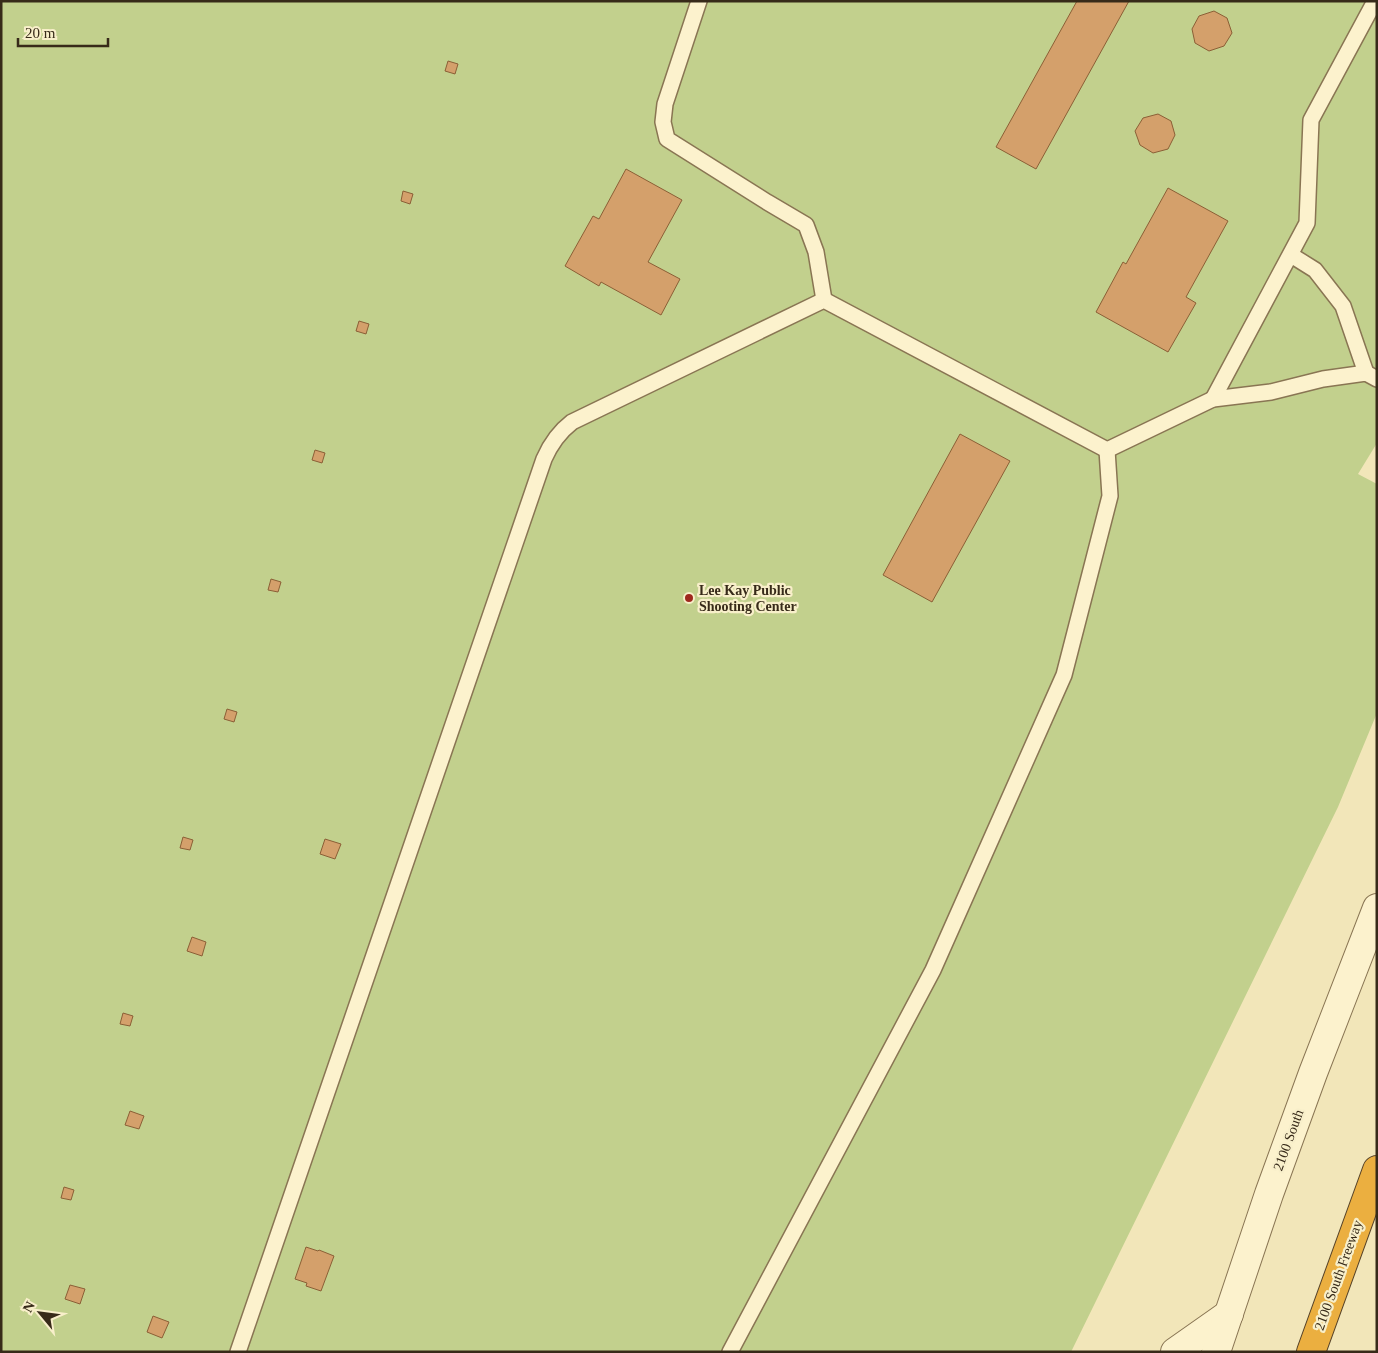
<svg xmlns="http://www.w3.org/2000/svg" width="1378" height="1353" font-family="Georgia,serif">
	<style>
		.pitch { fill: #c2d08d }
		.building { fill: #d4a06b; stroke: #8b5f36 }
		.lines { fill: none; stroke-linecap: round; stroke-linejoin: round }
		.service-casing { stroke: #897553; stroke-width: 18 }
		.minor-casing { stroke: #897553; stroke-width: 30 }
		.motorway-casing { stroke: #564228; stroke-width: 30 }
		.service { stroke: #fcf2cd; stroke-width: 15 }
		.minor { stroke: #fcf2cd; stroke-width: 28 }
		.motorway { stroke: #ebaf40; stroke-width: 28 }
		.poi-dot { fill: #9e281d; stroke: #f8efca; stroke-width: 2 }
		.labels { text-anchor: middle; stroke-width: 4.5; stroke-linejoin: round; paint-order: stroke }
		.poi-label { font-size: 14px; font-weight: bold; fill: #372a19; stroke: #f8efca; text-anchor: start }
		.street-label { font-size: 14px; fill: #372a19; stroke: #f8efca }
	</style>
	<rect width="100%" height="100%" fill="#f2e6b9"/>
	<path class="pitch" d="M 1,1 L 1377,1 L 1377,443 L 1358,474 L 1377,484 L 1377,713 L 1338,807 L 1071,1352 L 1,1352 Z"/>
	<g class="building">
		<path d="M 1077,1 L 1129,1 L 1036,169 L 996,147 Z"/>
		<path d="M 1214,11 L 1227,18 L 1232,33 L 1224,46 L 1209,51 L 1195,43 L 1192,29 L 1199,16 Z"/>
		<path d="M 448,61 L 458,64 L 455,74 L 445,71 Z"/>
		<path d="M 1158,114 L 1171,121 L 1175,135 L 1168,149 L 1153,153 L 1140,145 L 1135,131 L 1143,118 Z"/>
		<path d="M 626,169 L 682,200 L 648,262 L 680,279 L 661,315 L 601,282 L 599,286 L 565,266 L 593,216 L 599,219 Z"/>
		<path d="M 1168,188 L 1228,221 L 1186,297 L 1196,303 L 1168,352 L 1096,312 L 1123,262 L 1126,264 Z"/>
		<path d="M 403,191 L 413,194 L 410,204 L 401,201 Z"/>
		<path d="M 359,321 L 369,324 L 366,334 L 356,331 Z"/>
		<path d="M 960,434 L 1010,461 L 932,602 L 883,575 Z"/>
		<path d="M 315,450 L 325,453 L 322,463 L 312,460 Z"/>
		<path d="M 271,579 L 281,582 L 278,592 L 268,590 Z"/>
		<path d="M 227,709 L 237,712 L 234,722 L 224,719 Z"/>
		<path d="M 183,837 L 193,840 L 190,850 L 180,848 Z"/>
		<path d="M 325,839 L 341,844 L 335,859 L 320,854 Z"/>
		<path d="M 192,937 L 206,942 L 202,956 L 187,951 Z"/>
		<path d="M 123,1013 L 133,1016 L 130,1026 L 120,1024 Z"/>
		<path d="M 130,1111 L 144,1116 L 139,1129 L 125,1125 Z"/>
		<path d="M 64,1187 L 74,1190 L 71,1200 L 61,1198 Z"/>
		<path d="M 306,1247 L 318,1251 L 319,1250 L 334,1256 L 321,1291 L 306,1286 L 307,1283 L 295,1279 Z"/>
		<path d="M 70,1285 L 85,1289 L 80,1304 L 65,1299 Z"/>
		<path d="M 153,1316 L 169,1322 L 162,1338 L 147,1332 Z"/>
	</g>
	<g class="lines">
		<g class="service-casing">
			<g id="service">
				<path d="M 699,1 L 665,104 L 663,122 L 667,139 L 767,202 L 806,225 L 816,252 L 824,300"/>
				<path d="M 1291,255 L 1315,270 L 1343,306 L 1366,373"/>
				<path d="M 1213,399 L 1307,223 L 1311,120 L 1375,1"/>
				<path d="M 238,1352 L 544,459 C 551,443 559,432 572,422 L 824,300 L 1107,450 L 1213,399 L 1271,392 L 1323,379 L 1366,373 L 1377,379"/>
				<path d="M 730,1352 L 933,970 L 1064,675 L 1110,496 L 1107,450"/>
			</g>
		</g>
		<g class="minor-casing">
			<g id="minor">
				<path d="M 1175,1352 L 1229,1314"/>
				<path d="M 1216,1352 L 1269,1194 L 1313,1073 L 1377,908"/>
			</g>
		</g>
		<g class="motorway-casing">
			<path id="motorway" d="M 1311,1352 L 1377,1170"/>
		</g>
		<use href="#service" class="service"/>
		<use href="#minor" class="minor"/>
		<use href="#motorway" class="motorway"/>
	</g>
	<circle class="poi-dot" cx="689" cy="598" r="5"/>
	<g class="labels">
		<g class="poi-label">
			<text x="699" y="595">Lee Kay Public<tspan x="699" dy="16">Shooting Center</tspan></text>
		</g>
		<g class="street-label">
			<text transform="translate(1288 1140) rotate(-70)" y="5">2100 South</text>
			<text transform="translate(1338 1275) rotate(-70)" y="5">2100 South Freeway</text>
		</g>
	</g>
	<rect width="1378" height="1353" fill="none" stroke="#372a19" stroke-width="5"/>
	<g transform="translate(40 1313) rotate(299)" stroke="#f8efca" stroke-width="4" paint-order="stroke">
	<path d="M0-4L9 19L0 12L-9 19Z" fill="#372a19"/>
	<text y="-8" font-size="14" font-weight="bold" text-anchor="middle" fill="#372a19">N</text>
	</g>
	<path d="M18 38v8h90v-8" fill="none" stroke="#372a19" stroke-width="2.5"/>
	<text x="25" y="38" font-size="15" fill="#372a19" stroke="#f8efca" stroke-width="4" paint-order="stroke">20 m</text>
</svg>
